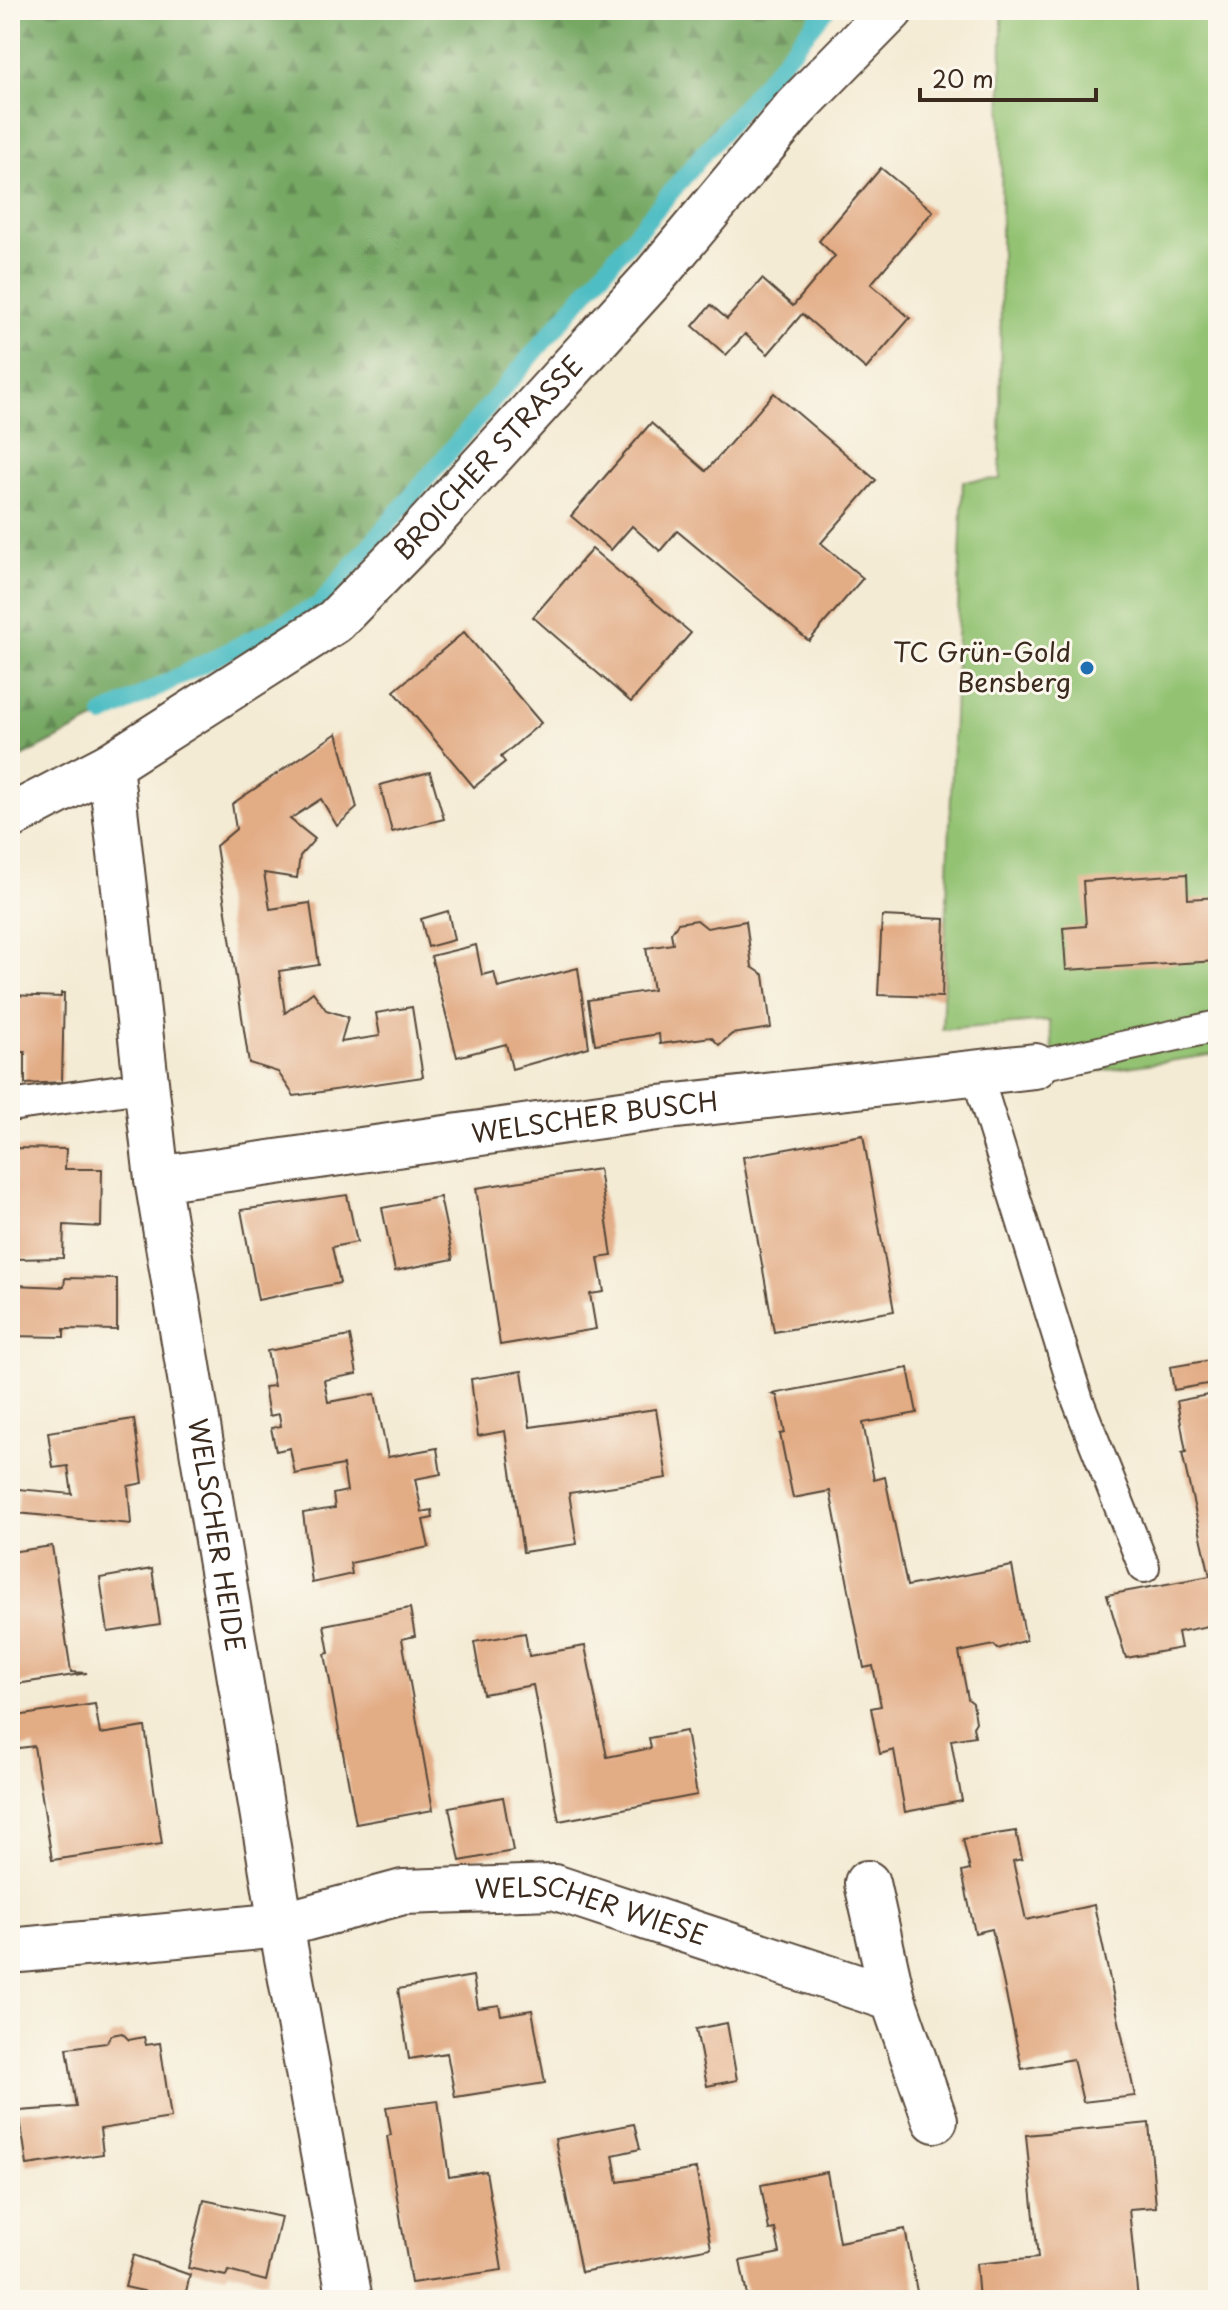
<svg xmlns="http://www.w3.org/2000/svg" width="1228" height="2310" font-family="'Playpen Sans',sans-serif">
	<style>
		.grass { fill: #93c272; stroke: #677648; stroke-width: 2 }
		.forest { fill: url(#forest-firs); stroke: #586941; stroke-width: 2 }
		.lines { fill: none; stroke-linecap: round; stroke-linejoin: round }
		.stream { stroke: #4fbec4; stroke-width: 18 }
		.building { fill: #e2ac85 }
		.lane-casing { stroke: #574739; stroke-width: 34 }
		.street-casing { stroke: #574739; stroke-width: 48 }
		.lane { stroke: #fff; stroke-width: 30 }
		.street { stroke: #fff; stroke-width: 44 }
		.poi-dot { fill: #1f6fb2; stroke: #fbf7ec; stroke-width: 3 }
		.labels { text-anchor: middle; stroke-width: 6; stroke-linejoin: round; paint-order: stroke }
		.street-label { font-size: 26px; fill: #3b2a1e; stroke: #fbf7ec }
		.poi-label { font-size: 26px; fill: #3b2a1e; stroke: #fbf7ec; text-anchor: end }
	</style>
	<defs>
		<pattern id="forest-firs" width="22" height="20" patternUnits="userSpaceOnUse" patternTransform="scale(2)"><rect width="22" height="20" fill="#76a864"/><path d="M5 1l3.5 6h-7zM16 11l3.5 6h-7z" fill="#628952"/></pattern>
	</defs>
	<rect width="100%" height="100%" fill="#fbf7ec"/>
	<filter id="ink" filterUnits="userSpaceOnUse"><feTurbulence type="fractalNoise" baseFrequency=".0125" numOctaves="2"/><feDisplacementMap in="SourceGraphic" scale="16" xChannelSelector="R" yChannelSelector="G"/><feConvolveMatrix kernelMatrix="1 2 1 2 8 2 1 2 1" color-interpolation-filters="sRGB"/></filter>
	<filter id="wash" filterUnits="userSpaceOnUse"><feTurbulence type="fractalNoise" baseFrequency=".006" numOctaves="4" result="noise"/><feDisplacementMap in="SourceGraphic" scale="32" xChannelSelector="R" yChannelSelector="G"/><feGaussianBlur stdDeviation="1.8" result="paint"/><feColorMatrix in="noise" values="0 0 0 0 0 0 0 0 0 0 0 0 0 0 0 0 0 1.4 0 .05"/><feComposite in="paint" operator="in"/></filter>
	<g filter="url(#wash)">
		<rect width="100%" height="100%" fill="#f4ebd4"/>
		<path class="grass" d="M 1002,10 L 1218,10 L 1218,1054 L 1057,1077 L 1049,1021 L 942,1030 L 963,481 L 1000,479 Z"/>
		<path class="forest" d="M 10,10 L 826,10 L 319,605 L 10,763 Z"/>
		<g class="lines">
			<path class="stream" d="M 103,715 L 319,605 L 826,10"/>
		</g>
		<g id="blocks">
			<g class="building">
				<path d="M 881,168 L 933,211 L 871,284 L 910,318 L 866,369 L 802,314 L 768,354 L 745,334 L 726,355 L 693,326 L 711,305 L 727,319 L 762,279 L 793,306 L 835,256 L 819,241 Z"/>
				<path d="M 774,393 L 876,480 L 821,543 L 863,578 L 809,641 L 677,531 L 660,551 L 632,526 L 611,550 L 571,516 L 651,423 L 706,471 Z"/>
				<path d="M 592,549 L 691,633 L 631,702 L 533,617 Z"/>
				<path d="M 464,632 L 541,723 L 501,757 L 505,762 L 474,787 L 394,691 Z"/>
				<path d="M 337,733 L 357,808 L 337,826 L 321,799 L 290,819 L 315,839 L 300,856 L 297,878 L 264,873 L 270,909 L 310,903 L 319,965 L 279,971 L 285,1013 L 313,992 L 326,1010 L 348,1017 L 341,1042 L 380,1036 L 376,1013 L 412,1007 L 423,1077 L 294,1096 L 278,1072 L 249,1063 L 216,846 L 236,829 L 232,804 Z"/>
				<path d="M 430,772 L 444,819 L 392,832 L 380,785 Z"/>
				<path d="M 1187,874 L 1188,899 L 1218,897 L 1218,961 L 1066,970 L 1063,928 L 1086,926 L 1083,881 Z"/>
				<path d="M 448,911 L 454,940 L 428,947 L 421,919 Z"/>
				<path d="M 882,916 L 945,919 L 942,997 L 878,995 Z"/>
				<path d="M 697,920 L 707,928 L 746,921 L 752,967 L 764,975 L 771,1028 L 732,1034 L 719,1045 L 711,1037 L 660,1044 L 659,1034 L 595,1044 L 588,1000 L 653,990 L 646,948 L 673,944 L 671,933 L 678,923 Z"/>
				<path d="M 476,945 L 482,975 L 494,972 L 498,988 L 578,968 L 589,1047 L 512,1069 L 506,1044 L 457,1057 L 431,956 Z"/>
				<path d="M 61,993 L 64,993 L 62,1082 L 25,1084 L 25,1052 L 10,1052 L 10,995 L 61,997 Z"/>
				<path d="M 863,1135 L 894,1311 L 774,1332 L 743,1157 Z"/>
				<path d="M 15,1148 L 66,1149 L 65,1169 L 102,1169 L 101,1227 L 64,1225 L 63,1258 L 13,1259 Z"/>
				<path d="M 599,1169 L 612,1256 L 598,1258 L 604,1292 L 590,1294 L 596,1329 L 500,1345 L 476,1188 Z"/>
				<path d="M 347,1195 L 357,1242 L 332,1247 L 340,1283 L 258,1300 L 241,1210 Z"/>
				<path d="M 440,1197 L 453,1259 L 395,1271 L 382,1208 Z"/>
				<path d="M 65,1278 L 117,1279 L 117,1330 L 64,1329 L 64,1337 L 11,1336 L 12,1285 L 64,1287 Z"/>
				<path d="M 350,1336 L 357,1374 L 324,1380 L 328,1402 L 375,1394 L 388,1457 L 437,1448 L 441,1474 L 415,1479 L 422,1512 L 432,1510 L 433,1518 L 423,1520 L 429,1547 L 350,1563 L 352,1574 L 312,1583 L 303,1513 L 335,1508 L 333,1494 L 347,1491 L 343,1465 L 295,1474 L 290,1448 L 276,1451 L 271,1428 L 281,1426 L 279,1414 L 269,1416 L 264,1387 L 274,1386 L 267,1351 Z"/>
				<path d="M 1217,1359 L 1218,1382 L 1174,1390 L 1170,1367 Z"/>
				<path d="M 908,1368 L 917,1413 L 863,1423 L 874,1480 L 885,1477 L 907,1586 L 1012,1566 L 1026,1640 L 998,1649 L 994,1645 L 959,1652 L 968,1699 L 973,1703 L 976,1722 L 973,1727 L 975,1736 L 951,1740 L 962,1801 L 905,1812 L 894,1750 L 880,1754 L 871,1708 L 881,1706 L 873,1666 L 864,1668 L 830,1491 L 793,1498 L 780,1434 L 785,1433 L 777,1396 L 772,1394 Z"/>
				<path d="M 522,1371 L 530,1427 L 656,1409 L 667,1478 L 569,1493 L 577,1544 L 523,1552 L 505,1431 L 478,1436 L 471,1379 Z"/>
				<path d="M 1218,1393 L 1218,1624 L 1178,1632 L 1181,1648 L 1126,1658 L 1107,1595 L 1210,1576 L 1182,1453 L 1186,1452 L 1177,1401 Z"/>
				<path d="M 134,1419 L 143,1483 L 128,1486 L 131,1524 L 17,1513 L 19,1489 L 72,1494 L 68,1466 L 53,1468 L 48,1432 Z"/>
				<path d="M 52,1546 L 71,1672 L 87,1673 L 10,1685 L 10,1552 Z"/>
				<path d="M 152,1569 L 160,1624 L 108,1632 L 100,1578 Z"/>
				<path d="M 410,1608 L 415,1636 L 402,1639 L 433,1810 L 356,1824 L 325,1654 L 329,1653 L 324,1625 Z"/>
				<path d="M 525,1633 L 529,1656 L 585,1646 L 607,1757 L 651,1748 L 649,1738 L 686,1731 L 697,1795 L 559,1821 L 533,1685 L 483,1694 L 474,1642 Z"/>
				<path d="M 95,1704 L 100,1734 L 145,1727 L 162,1844 L 52,1860 L 34,1746 L 11,1749 L 10,1717 Z"/>
				<path d="M 503,1797 L 513,1851 L 460,1861 L 449,1807 Z"/>
				<path d="M 1016,1831 L 1022,1859 L 1013,1861 L 1026,1920 L 1094,1905 L 1135,2096 L 1083,2102 L 1073,2059 L 1022,2069 L 992,1929 L 975,1933 L 962,1872 L 970,1870 L 963,1839 Z"/>
				<path d="M 473,1976 L 478,2008 L 499,2005 L 501,2015 L 532,2010 L 545,2083 L 455,2097 L 447,2053 L 409,2059 L 398,1989 Z"/>
				<path d="M 727,2023 L 737,2080 L 707,2086 L 696,2029 Z"/>
				<path d="M 122,2033 L 129,2040 L 144,2037 L 146,2045 L 160,2043 L 171,2118 L 100,2129 L 103,2154 L 27,2165 L 19,2111 L 76,2107 L 67,2048 L 106,2043 L 112,2035 Z"/>
				<path d="M 438,2100 L 449,2177 L 486,2171 L 502,2270 L 411,2283 L 387,2136 L 391,2135 L 386,2107 Z"/>
				<path d="M 1149,2123 L 1156,2207 L 1129,2209 L 1138,2300 L 979,2300 L 976,2264 L 1038,2258 L 1026,2135 Z"/>
				<path d="M 634,2124 L 640,2149 L 613,2155 L 618,2182 L 696,2169 L 711,2248 L 581,2272 L 555,2139 Z"/>
				<path d="M 827,2172 L 839,2242 L 905,2229 L 918,2297 L 902,2300 L 748,2300 L 740,2261 L 780,2253 L 775,2229 L 769,2230 L 761,2185 Z"/>
				<path d="M 204,2200 L 281,2217 L 266,2281 L 228,2271 L 226,2276 L 188,2268 Z"/>
				<path d="M 133,2255 L 190,2275 L 184,2300 L 125,2287 Z"/>
			</g>
		</g>
	</g>
	<g filter="url(#ink)">
		<use href="#blocks" fill-opacity="0" stroke="#574739" stroke-width="2"/>
		<g class="lines">
			<g class="lane-casing">
				<g id="lane">
					<path d="M 1035,1066 L 1218,1026"/>
					<path d="M 976,1072 L 1078,1401 L 1144,1567"/>
					<path d="M 10,1106 L 149,1086"/>
				</g>
			</g>
			<g class="street-casing">
				<g id="street">
					<path id="s1" d="M 110,765 L 157,1179 L 281,1925 L 350,2300"/>
					<path id="s2" d="M 10,817 L 110,765 L 335,621 L 417,537 L 653,278 L 795,108 L 891,10"/>
					<path id="s3" d="M 157,1179 L 650,1109 L 1035,1066"/>
					<path d="M 867,1883 L 893,1999 L 935,2120"/>
					<path id="s4" d="M 10,1951 L 281,1925 L 403,1892 L 554,1887 L 893,1999"/>
				</g>
			</g>
			<use href="#lane" class="lane"/>
			<use href="#street" class="street"/>
		</g>
	</g>
	<circle class="poi-dot" cx="1087" cy="668" r="8"/>
	<g class="labels">
		<g class="street-label">
			<text dy="9" stroke="none"><textPath href="#s2" startOffset="604">BROICHER STRASSE</textPath></text>
			<text dy="9" stroke="none"><textPath href="#s3" startOffset="442">WELSCHER BUSCH</textPath></text>
			<text dy="9" stroke="none"><textPath href="#s1" startOffset="778">WELSCHER HEIDE</textPath></text>
			<text dy="9" stroke="none"><textPath href="#s4" startOffset="590">WELSCHER WIESE</textPath></text>
		</g>
		<g class="poi-label">
			<text x="1071" y="662">TC Grün-Gold<tspan x="1071" dy="30">Bensberg</tspan></text>
		</g>
	</g>
	<rect width="1228" height="2310" fill="none" stroke="#fbf7ec" stroke-width="40"/>
	<path d="M920 88v12h176v-12" fill="none" stroke="#3b2a1e" stroke-width="4"/>
	<text x="932" y="88" font-size="24" fill="#3b2a1e" stroke="#fbf7ec" stroke-width="6" paint-order="stroke">20 m</text>
</svg>
